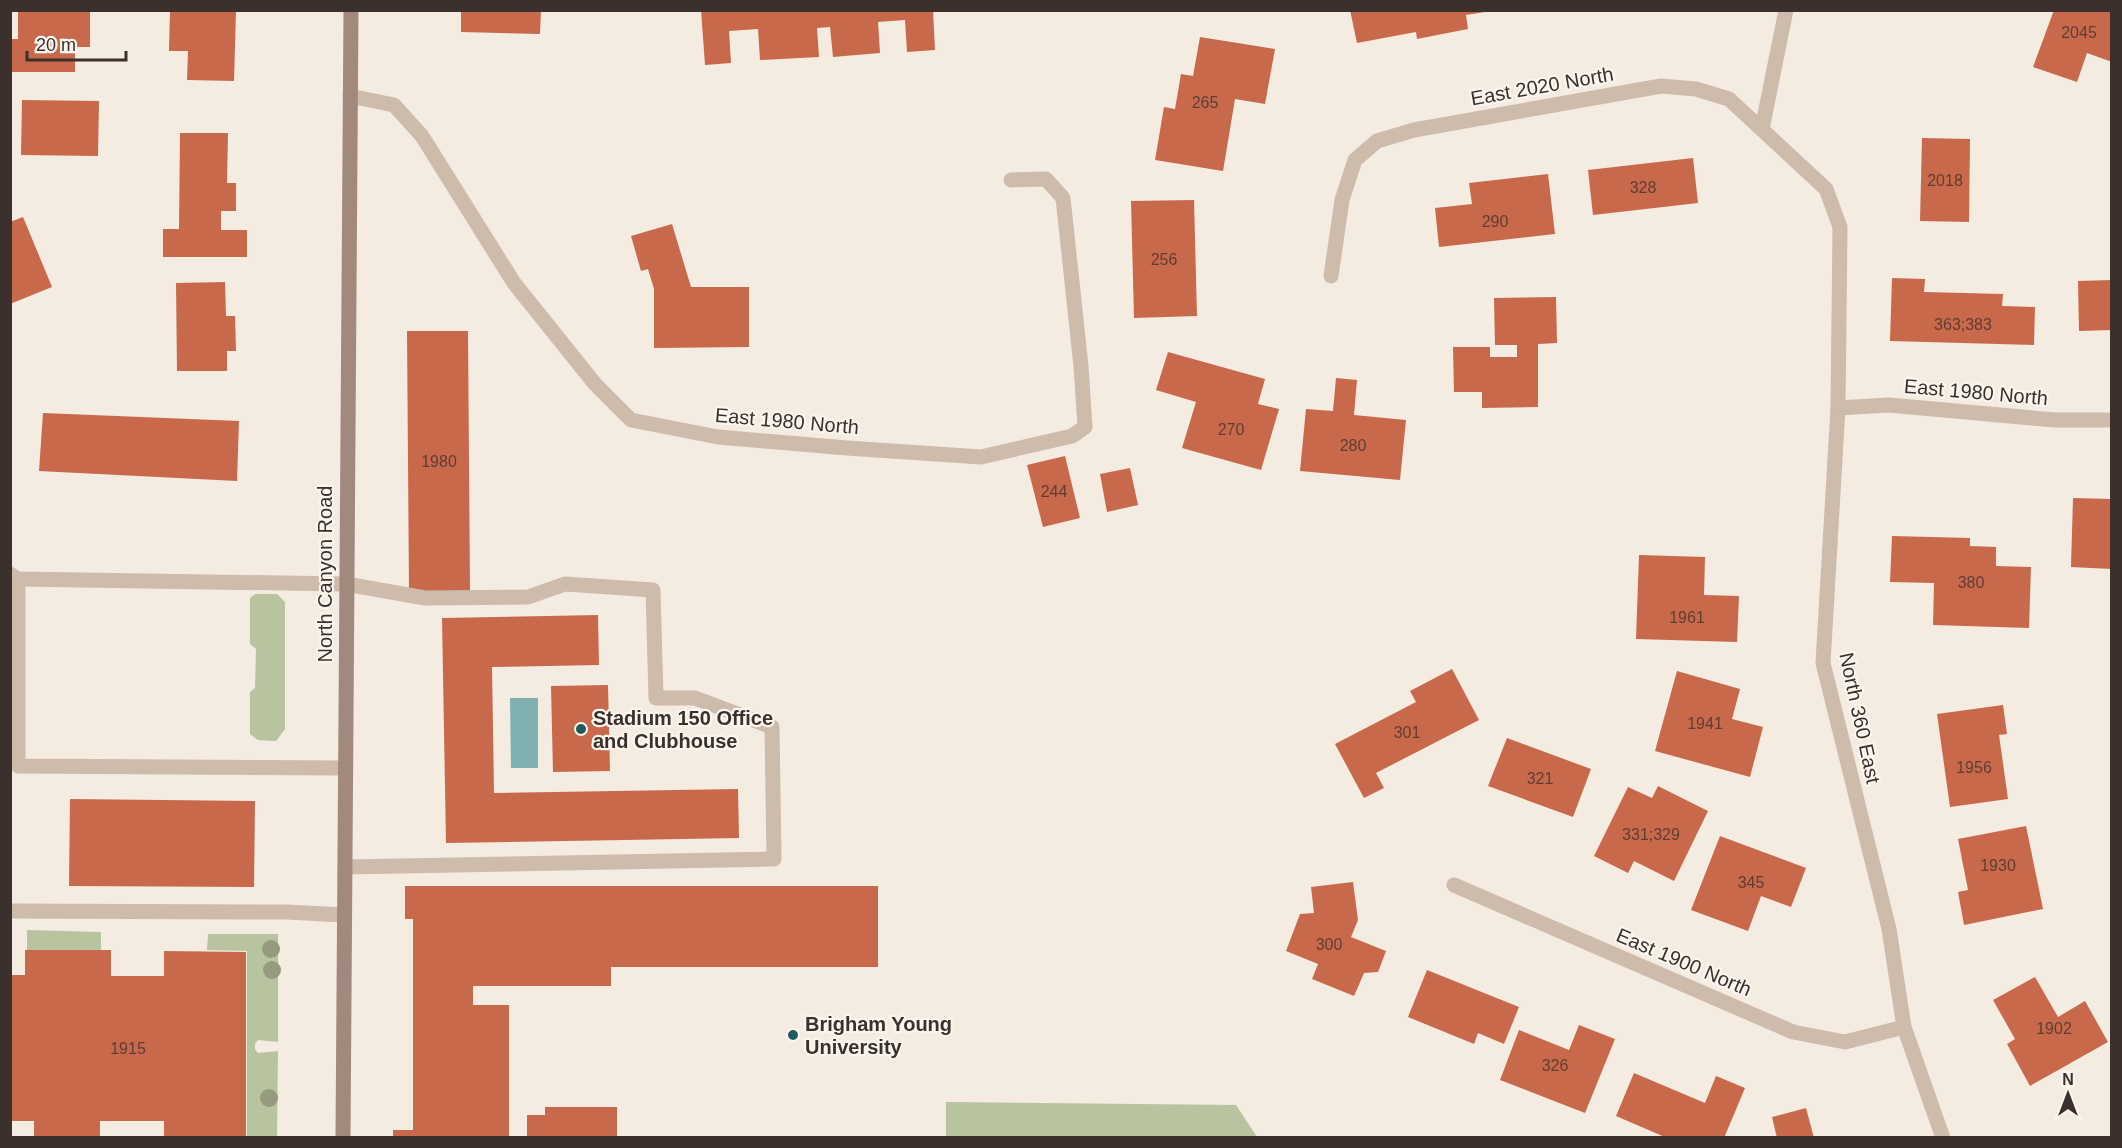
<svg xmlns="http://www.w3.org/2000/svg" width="2122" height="1148" font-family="Arial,sans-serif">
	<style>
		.green { fill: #b8c4a0 }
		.water { fill: #7fb0b2 }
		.building { fill: #c8694b }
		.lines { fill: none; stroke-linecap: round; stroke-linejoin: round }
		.lane { stroke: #cdbbac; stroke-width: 15 }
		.street { stroke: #cdbbac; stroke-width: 15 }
		.secondary { stroke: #a18a7d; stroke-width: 15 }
		.tree { fill: #969b7f }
		.poi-dot { fill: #1f5a5e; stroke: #fbf5ee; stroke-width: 2 }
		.labels { text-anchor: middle; stroke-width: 4.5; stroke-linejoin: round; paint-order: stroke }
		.number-label { font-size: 16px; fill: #5e3e33 }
		.street-label { font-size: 20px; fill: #3b302b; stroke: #fbf5ee }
		.poi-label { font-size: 20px; font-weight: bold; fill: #3b302b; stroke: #fbf5ee; text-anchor: start }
	</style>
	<rect width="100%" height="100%" fill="#f4ebe1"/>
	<g class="green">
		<path d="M 255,594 L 277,594 L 285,602 L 285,729 L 276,741 L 258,740 L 250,734 L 250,692 L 255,688 L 256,649 L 250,644 L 250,598 Z"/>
		<path d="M 27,930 L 101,932 L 101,950 L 27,950 Z"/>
		<path d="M 208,934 L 278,934 L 278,1042 L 258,1040 L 255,1044 L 255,1049 L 258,1053 L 278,1051 L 277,1137 L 247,1137 L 247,951 L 207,950 Z"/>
		<path d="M 946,1102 L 1236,1105 L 1257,1137 L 946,1137 Z"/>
	</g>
	<path class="water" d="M 510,698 L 538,698 L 538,768 L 511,768 Z"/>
	<g class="building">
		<path d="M 18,10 L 90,10 L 90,47 L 75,47 L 75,72 L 10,72 L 10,39 L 18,39 Z"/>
		<path d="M 170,10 L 236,10 L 234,81 L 187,80 L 188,51 L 169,51 Z"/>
		<path d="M 461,10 L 541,10 L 540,34 L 461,32 Z"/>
		<path d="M 701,10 L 933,10 L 935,50 L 907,52 L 905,20 L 878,22 L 880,53 L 833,57 L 830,27 L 817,28 L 819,57 L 760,60 L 758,29 L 729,31 L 731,63 L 705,65 Z"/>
		<path d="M 1350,10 L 1485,10 L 1485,12 L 1466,15 L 1468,29 L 1417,39 L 1416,32 L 1357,43 Z"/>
		<path d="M 2054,10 L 2112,10 L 2112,62 L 2087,53 L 2077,82 L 2033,67 Z"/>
		<path d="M 1200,37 L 1275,49 L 1265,104 L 1235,99 L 1223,171 L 1155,160 L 1164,107 L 1175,109 L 1181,74 L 1193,76 Z"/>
		<path d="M 22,100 L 99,101 L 98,156 L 21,155 Z"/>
		<path d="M 180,133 L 228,133 L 227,183 L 236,183 L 236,211 L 221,211 L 221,230 L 247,230 L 247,257 L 163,257 L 163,229 L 179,229 Z"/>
		<path d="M 1922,138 L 1970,139 L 1969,222 L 1920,221 Z"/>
		<path d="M 1693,158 L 1698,203 L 1593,215 L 1588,170 Z"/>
		<path d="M 1548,174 L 1555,234 L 1439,247 L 1435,208 L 1472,204 L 1469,183 Z"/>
		<path d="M 1194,200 L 1197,316 L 1134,318 L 1131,201 Z"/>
		<path d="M 23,217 L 52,287 L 10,304 L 10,222 Z"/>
		<path d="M 672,224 L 691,287 L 749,287 L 749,347 L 654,348 L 654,289 L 648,269 L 641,271 L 631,236 Z"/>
		<path d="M 1892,278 L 1925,279 L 1924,292 L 2003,294 L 2002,306 L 2035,307 L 2034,345 L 1890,341 Z"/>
		<path d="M 2112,280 L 2112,330 L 2079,331 L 2078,281 Z"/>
		<path d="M 225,282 L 226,316 L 235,316 L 236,351 L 227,351 L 227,371 L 177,371 L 176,283 Z"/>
		<path d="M 1556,297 L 1557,343 L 1538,344 L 1538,407 L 1482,408 L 1482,392 L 1454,392 L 1453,347 L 1490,347 L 1490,357 L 1517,357 L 1517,345 L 1495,345 L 1494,298 Z"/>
		<path d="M 407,331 L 468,331 L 470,591 L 409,591 Z"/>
		<path d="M 1168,352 L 1265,379 L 1258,404 L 1279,409 L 1261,470 L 1182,448 L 1196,402 L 1156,390 Z"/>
		<path d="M 1336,378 L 1357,380 L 1354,415 L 1406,420 L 1400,480 L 1300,471 L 1306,409 L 1333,411 Z"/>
		<path d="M 43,413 L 239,421 L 237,481 L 39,471 Z"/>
		<path d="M 1065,456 L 1080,518 L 1043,527 L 1027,465 Z"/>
		<path d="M 1130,468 L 1138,505 L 1107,512 L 1100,474 Z"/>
		<path d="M 2073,498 L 2112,499 L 2112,569 L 2071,567 Z"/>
		<path d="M 1892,536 L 1970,538 L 1970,546 L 1996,547 L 1996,566 L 2031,567 L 2029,628 L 1933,625 L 1934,583 L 1890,582 Z"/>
		<path d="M 1639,555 L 1705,557 L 1704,595 L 1739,596 L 1737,642 L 1636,639 Z"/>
		<path d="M 598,615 L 599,665 L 492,667 L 494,793 L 738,789 L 739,838 L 446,843 L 442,618 Z"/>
		<path d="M 1452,669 L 1479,720 L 1376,773 L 1384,788 L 1364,798 L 1335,744 L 1416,702 L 1410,691 Z"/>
		<path d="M 1677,671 L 1740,689 L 1732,719 L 1763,727 L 1750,777 L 1655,751 Z"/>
		<path d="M 608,685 L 610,771 L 553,772 L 551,686 Z"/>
		<path d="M 2003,705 L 2007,734 L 1999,735 L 2008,799 L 1950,807 L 1937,714 Z"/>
		<path d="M 1507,738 L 1591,769 L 1573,817 L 1488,786 Z"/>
		<path d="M 1658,786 L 1708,811 L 1674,881 L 1634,861 L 1628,873 L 1594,856 L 1628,787 L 1652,798 Z"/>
		<path d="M 70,799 L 255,801 L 254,887 L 69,886 Z"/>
		<path d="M 2026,826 L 2043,909 L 1964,925 L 1958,892 L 1968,890 L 1958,839 Z"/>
		<path d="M 1720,836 L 1806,868 L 1791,907 L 1761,896 L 1748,931 L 1691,910 Z"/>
		<path d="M 1353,882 L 1358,920 L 1351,937 L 1386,951 L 1378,972 L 1364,973 L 1354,996 L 1312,979 L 1318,964 L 1286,951 L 1300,914 L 1314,913 L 1311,887 Z"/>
		<path d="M 405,886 L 878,886 L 878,967 L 611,967 L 611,986 L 473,986 L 473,1005 L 509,1005 L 509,1138 L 393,1138 L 393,1130 L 413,1130 L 413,919 L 405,919 Z"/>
		<path d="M 25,950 L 111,950 L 111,976 L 164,976 L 164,951 L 246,952 L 246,1138 L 164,1138 L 164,1121 L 100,1121 L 100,1138 L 34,1138 L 34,1121 L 10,1121 L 10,975 L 25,975 Z"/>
		<path d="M 1427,970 L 1519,1007 L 1504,1044 L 1478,1033 L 1474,1044 L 1408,1017 Z"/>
		<path d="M 2035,977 L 2058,1017 L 2085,1001 L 2108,1042 L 2030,1086 L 2007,1044 L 2015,1039 L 1993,1000 Z"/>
		<path d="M 1579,1025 L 1615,1039 L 1585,1113 L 1500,1080 L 1519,1030 L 1569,1050 Z"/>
		<path d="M 1634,1073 L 1705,1103 L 1716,1076 L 1745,1088 L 1724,1138 L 1667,1138 L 1616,1116 Z"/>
		<path d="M 545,1107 L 617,1107 L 617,1138 L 527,1138 L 527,1115 L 545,1115 Z"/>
		<path d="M 1806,1108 L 1814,1138 L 1777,1138 L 1772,1117 Z"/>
	</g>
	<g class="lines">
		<g class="lane">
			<path d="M 1762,129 L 1786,10"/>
			<path d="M 10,574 L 18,579 L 346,584 L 425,598 L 528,597 L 565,584 L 653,590 L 656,698 L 695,698 L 772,727 L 774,859 L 345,867"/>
			<path d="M 18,579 L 18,766 L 345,768"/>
			<path d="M 10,911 L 287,912 L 344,915"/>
		</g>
		<g class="street">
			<path d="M 350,96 L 394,105 L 422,136 L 514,283 L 595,384 L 631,420 L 718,437 L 847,448 L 981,457 L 1072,436 L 1085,427 L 1081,366 L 1063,198 L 1046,179 L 1011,180"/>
			<path d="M 1331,276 L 1342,200 L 1355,160 L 1377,141 L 1414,130 L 1661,86 L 1696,89 L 1729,99 L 1826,189 L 1840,227 L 1838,408 L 1823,663 L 1889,929 L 1904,1027 L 1943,1138"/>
			<path d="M 1838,408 L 1889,405 L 2055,420 L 2112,420"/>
			<path d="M 1454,885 L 1793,1032 L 1845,1042 L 1904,1027"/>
		</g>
		<path class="secondary" d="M 343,1138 L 351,10"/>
	</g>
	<g class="tree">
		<circle cx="271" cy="949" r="9"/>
		<circle cx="272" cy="970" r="9"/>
		<circle cx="269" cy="1098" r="9"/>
	</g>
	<g class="poi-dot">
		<circle cx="581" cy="729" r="6"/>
		<circle cx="793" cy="1035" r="6"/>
	</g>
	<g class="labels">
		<g class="number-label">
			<text x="2079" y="38">2045</text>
			<text x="1205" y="108">265</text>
			<text x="1945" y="186">2018</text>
			<text x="1643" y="193">328</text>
			<text x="1495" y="227">290</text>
			<text x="1164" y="265">256</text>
			<text x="1963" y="330">363;383</text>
			<text x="1231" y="435">270</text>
			<text x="1353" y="451">280</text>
			<text x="439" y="467">1980</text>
			<text x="1054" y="497">244</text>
			<text x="1971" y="588">380</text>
			<text x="1687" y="623">1961</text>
			<text x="1705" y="729">1941</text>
			<text x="1407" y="738">301</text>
			<text x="1974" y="773">1956</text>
			<text x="1540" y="784">321</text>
			<text x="1651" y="840">331;329</text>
			<text x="1998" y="871">1930</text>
			<text x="1751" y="888">345</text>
			<text x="1329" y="950">300</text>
			<text x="2054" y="1034">1902</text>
			<text x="128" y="1054">1915</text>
			<text x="1555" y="1071">326</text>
		</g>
		<g class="street-label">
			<text transform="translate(1542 86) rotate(-10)" y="7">East 2020 North</text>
			<text transform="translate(1976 392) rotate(5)" y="7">East 1980 North</text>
			<text transform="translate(787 421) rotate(5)" y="7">East 1980 North</text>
			<text transform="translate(325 574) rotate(-90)" y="7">North Canyon Road</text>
			<text transform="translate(1860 718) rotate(78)" y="7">North 360 East</text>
			<text transform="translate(1684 962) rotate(23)" y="7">East 1900 North</text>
		</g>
		<g class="poi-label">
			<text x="593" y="725">Stadium 150 Office<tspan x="593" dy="23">and Clubhouse</tspan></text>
			<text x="805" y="1031">Brigham Young<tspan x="805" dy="23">University</tspan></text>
		</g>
	</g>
	<rect width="2122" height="1148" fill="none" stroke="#3b302b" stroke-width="24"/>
	<g transform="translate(2068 1094)" stroke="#fbf5ee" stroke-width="4.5" paint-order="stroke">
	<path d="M0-4.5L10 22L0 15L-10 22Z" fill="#3b302b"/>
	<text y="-9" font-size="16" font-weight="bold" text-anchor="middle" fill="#3b302b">N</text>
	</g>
	<path d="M27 51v9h99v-9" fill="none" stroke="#3b302b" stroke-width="3"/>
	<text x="36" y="51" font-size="18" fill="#3b302b" stroke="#fbf5ee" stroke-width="4.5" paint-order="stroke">20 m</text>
</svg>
